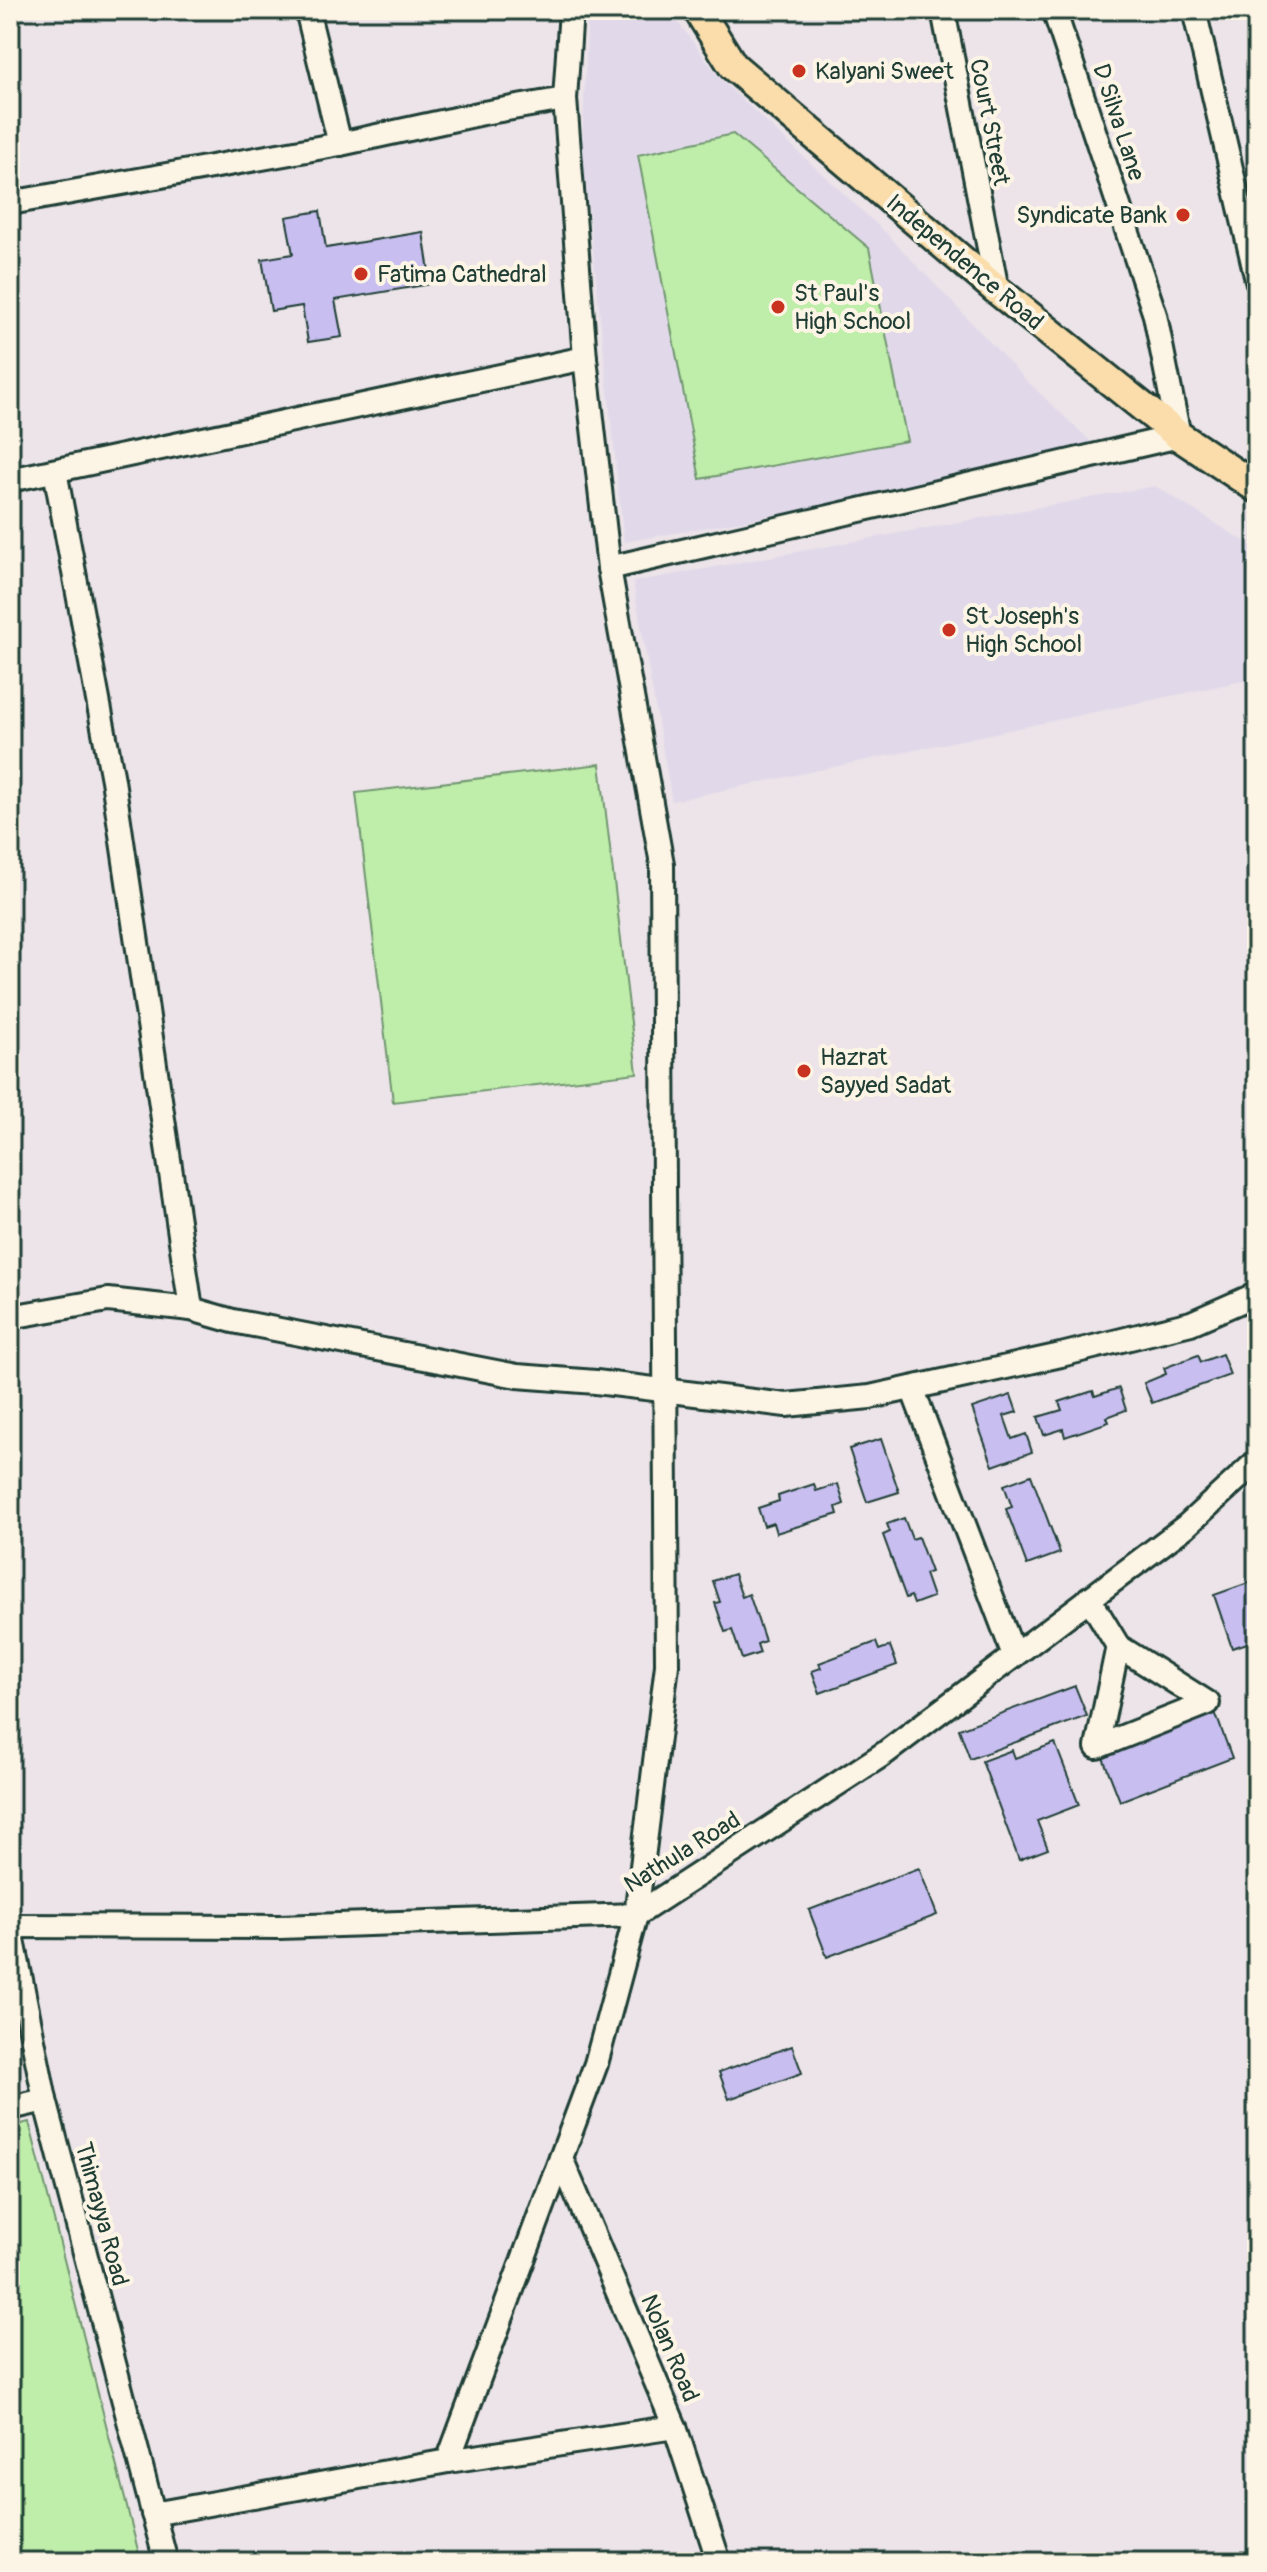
<svg xmlns="http://www.w3.org/2000/svg" width="1267" height="2572" font-family="Pangolin,sans-serif">
	<style>
		.built { fill: #e1d9ea }
		.green { fill: #bfedaa; stroke: #6f956f; stroke-width: 2 }
		.building { fill: #c8bef0; stroke: #1f3d34; stroke-width: 2 }
		.lines { fill: none; stroke-linecap: round; stroke-linejoin: round }
		.minor-casing { stroke: #1f3d34; stroke-width: 28 }
		.major-casing { stroke: #1f3d34; stroke-width: 34 }
		.minor { stroke: #fcf5e5; stroke-width: 22 }
		.major { stroke: #faddab; stroke-width: 28 }
		.poi-dot { fill: #c8321e; stroke: #fcf5e5; stroke-width: 3 }
		.labels { text-anchor: middle; stroke-width: 8; stroke-linejoin: round; paint-order: stroke }
		.poi-label { font-size: 24px; fill: #1f3d34; stroke: #fcf5e5; text-anchor: start }
		.street-label { font-size: 24px; fill: #1f3d34; stroke: #fcf5e5 }
	</style>
	<rect width="100%" height="100%" fill="#ece4e8"/>
	<filter id="ink" filterUnits="userSpaceOnUse"><feTurbulence type="fractalNoise" baseFrequency=".0125" numOctaves="2"/><feDisplacementMap in="SourceGraphic" scale="16" xChannelSelector="R" yChannelSelector="G"/><feConvolveMatrix kernelMatrix="1 2 1 2 8 2 1 2 1" color-interpolation-filters="sRGB"/></filter>
	<g filter="url(#ink)">
		<g class="built">
			<path d="M 588,10 L 669,10 L 723,82 L 886,233 L 1026,380 L 1106,456 L 624,542 L 582,147 Z"/>
			<path d="M 1155,486 L 1257,549 L 1257,678 L 672,801 L 633,582 Z"/>
		</g>
		<g class="green">
			<path d="M 733,134 L 869,248 L 907,441 L 700,479 L 638,155 Z"/>
			<path d="M 600,764 L 637,1073 L 393,1102 L 356,793 Z"/>
			<path d="M 29,2122 L 141,2562 L 10,2562 L 10,2127 Z"/>
		</g>
		<g class="building">
			<path d="M 320,211 L 326,248 L 423,232 L 431,284 L 335,300 L 342,337 L 308,342 L 302,306 L 271,311 L 262,259 L 293,254 L 286,217 Z"/>
			<path d="M 1222,1354 L 1230,1375 L 1152,1403 L 1144,1383 L 1166,1374 L 1164,1368 L 1198,1355 L 1201,1362 Z"/>
			<path d="M 1119,1388 L 1126,1410 L 1107,1417 L 1109,1422 L 1065,1437 L 1063,1429 L 1044,1435 L 1038,1417 L 1062,1410 L 1059,1402 L 1093,1391 L 1095,1396 Z"/>
			<path d="M 1011,1395 L 1017,1412 L 1004,1416 L 1012,1439 L 1026,1434 L 1032,1452 L 993,1466 L 972,1408 Z"/>
			<path d="M 881,1439 L 899,1492 L 867,1502 L 849,1449 Z"/>
			<path d="M 1031,1475 L 1060,1553 L 1027,1565 L 1006,1509 L 1012,1507 L 1004,1485 Z"/>
			<path d="M 814,1484 L 816,1491 L 838,1484 L 844,1504 L 836,1507 L 838,1514 L 776,1533 L 773,1523 L 764,1526 L 758,1508 L 779,1501 L 778,1496 Z"/>
			<path d="M 904,1518 L 912,1539 L 918,1537 L 931,1572 L 925,1574 L 933,1597 L 914,1604 L 911,1596 L 906,1598 L 883,1535 L 890,1532 L 887,1524 Z"/>
			<path d="M 734,1574 L 742,1597 L 749,1594 L 765,1641 L 757,1644 L 760,1653 L 742,1659 L 732,1630 L 725,1632 L 715,1603 L 720,1602 L 713,1581 Z"/>
			<path d="M 1257,1580 L 1257,1640 L 1232,1648 L 1214,1595 Z"/>
			<path d="M 876,1642 L 879,1650 L 890,1646 L 897,1665 L 820,1693 L 812,1671 L 821,1668 L 819,1663 Z"/>
			<path d="M 1075,1686 L 1087,1716 L 970,1759 L 959,1729 Z"/>
			<path d="M 1215,1712 L 1232,1758 L 1120,1801 L 1102,1755 Z"/>
			<path d="M 1055,1743 L 1079,1805 L 1037,1821 L 1048,1849 L 1019,1860 L 982,1761 L 1012,1750 L 1015,1758 Z"/>
			<path d="M 919,1868 L 937,1915 L 827,1957 L 809,1910 Z"/>
			<path d="M 792,2046 L 802,2073 L 729,2099 L 719,2072 Z"/>
		</g>
		<g class="lines">
			<g class="minor-casing">
				<g id="minor">
					<path d="M 943,10 L 997,290"/>
					<path d="M 1194,10 L 1257,280"/>
					<path d="M 340,144 L 483,113 L 565,99"/>
					<path d="M 10,203 L 340,144 L 307,10"/>
					<path d="M 55,471 L 113,780 L 191,1309"/>
					<path d="M 10,480 L 585,358"/>
					<path d="M 609,568 L 1179,436 L 1155,315 L 1054,10"/>
					<path d="M 10,1317 L 108,1300 L 191,1309 L 233,1321 L 517,1376 L 596,1382 L 786,1405 L 870,1397 L 1061,1355 L 1191,1323 L 1257,1294"/>
					<path d="M 912,1388 L 1014,1655"/>
					<path d="M 1089,1598 L 1118,1646 L 1097,1747 L 1208,1703 L 1118,1646"/>
					<path d="M 10,1925 L 45,2100 L 166,2562"/>
					<path d="M 10,1926 L 279,1927 L 636,1915 L 885,1753 L 1186,1526 L 1257,1461"/>
					<path d="M 10,2108 L 45,2100"/>
					<path d="M 561,2158 L 675,2427 L 719,2562"/>
					<path d="M 448,2461 L 596,2064 L 636,1915 L 667,1665 L 662,864 L 609,568 L 585,358 L 565,99 L 571,10"/>
					<path d="M 153,2514 L 448,2461 L 675,2427"/>
				</g>
			</g>
			<g class="major-casing">
				<path id="major" d="M 698,10 L 733,66 L 997,290 L 1179,436 L 1257,488"/>
			</g>
			<use href="#minor" class="minor"/>
			<use href="#major" class="major"/>
		</g>
	</g>
	<g class="poi-dot">
		<circle cx="799" cy="71" r="8"/>
		<circle cx="1183" cy="215" r="8"/>
		<circle cx="361" cy="274" r="8"/>
		<circle cx="778" cy="307" r="8"/>
		<circle cx="949" cy="630" r="8"/>
		<circle cx="804" cy="1071" r="8"/>
	</g>
	<g class="labels">
		<g class="poi-label">
			<text x="815" y="79">Kalyani Sweet</text>
			<text x="1167" y="223" text-anchor="end">Syndicate Bank</text>
			<text x="377" y="282">Fatima Cathedral</text>
			<text x="794" y="301">St Paul's<tspan x="794" dy="28">High School</tspan></text>
			<text x="965" y="624">St Joseph's<tspan x="965" dy="28">High School</tspan></text>
			<text x="820" y="1065">Hazrat<tspan x="820" dy="28">Sayyed Sadat</tspan></text>
		</g>
		<g class="street-label">
			<text transform="translate(990 122) rotate(79)" y="8">Court Street</text>
			<text transform="translate(1119 122) rotate(72)" y="8">D Silva Lane</text>
			<text transform="translate(965 262) rotate(40)" y="8">Independence Road</text>
			<text transform="translate(682 1852) rotate(-32)" y="8">Nathula Road</text>
			<text transform="translate(102 2214) rotate(75)" y="8">Thimayya Road</text>
			<text transform="translate(670 2348) rotate(67)" y="8">Nolan Road</text>
		</g>
	</g>
	<rect width="1267" height="2572" fill="none" stroke="#fcf5e5" stroke-width="40"/>
	<rect x="20" y="20" width="1227" height="2532" fill="none" stroke="#1f3d34" stroke-width="3" filter="url(#ink)"/>
</svg>
